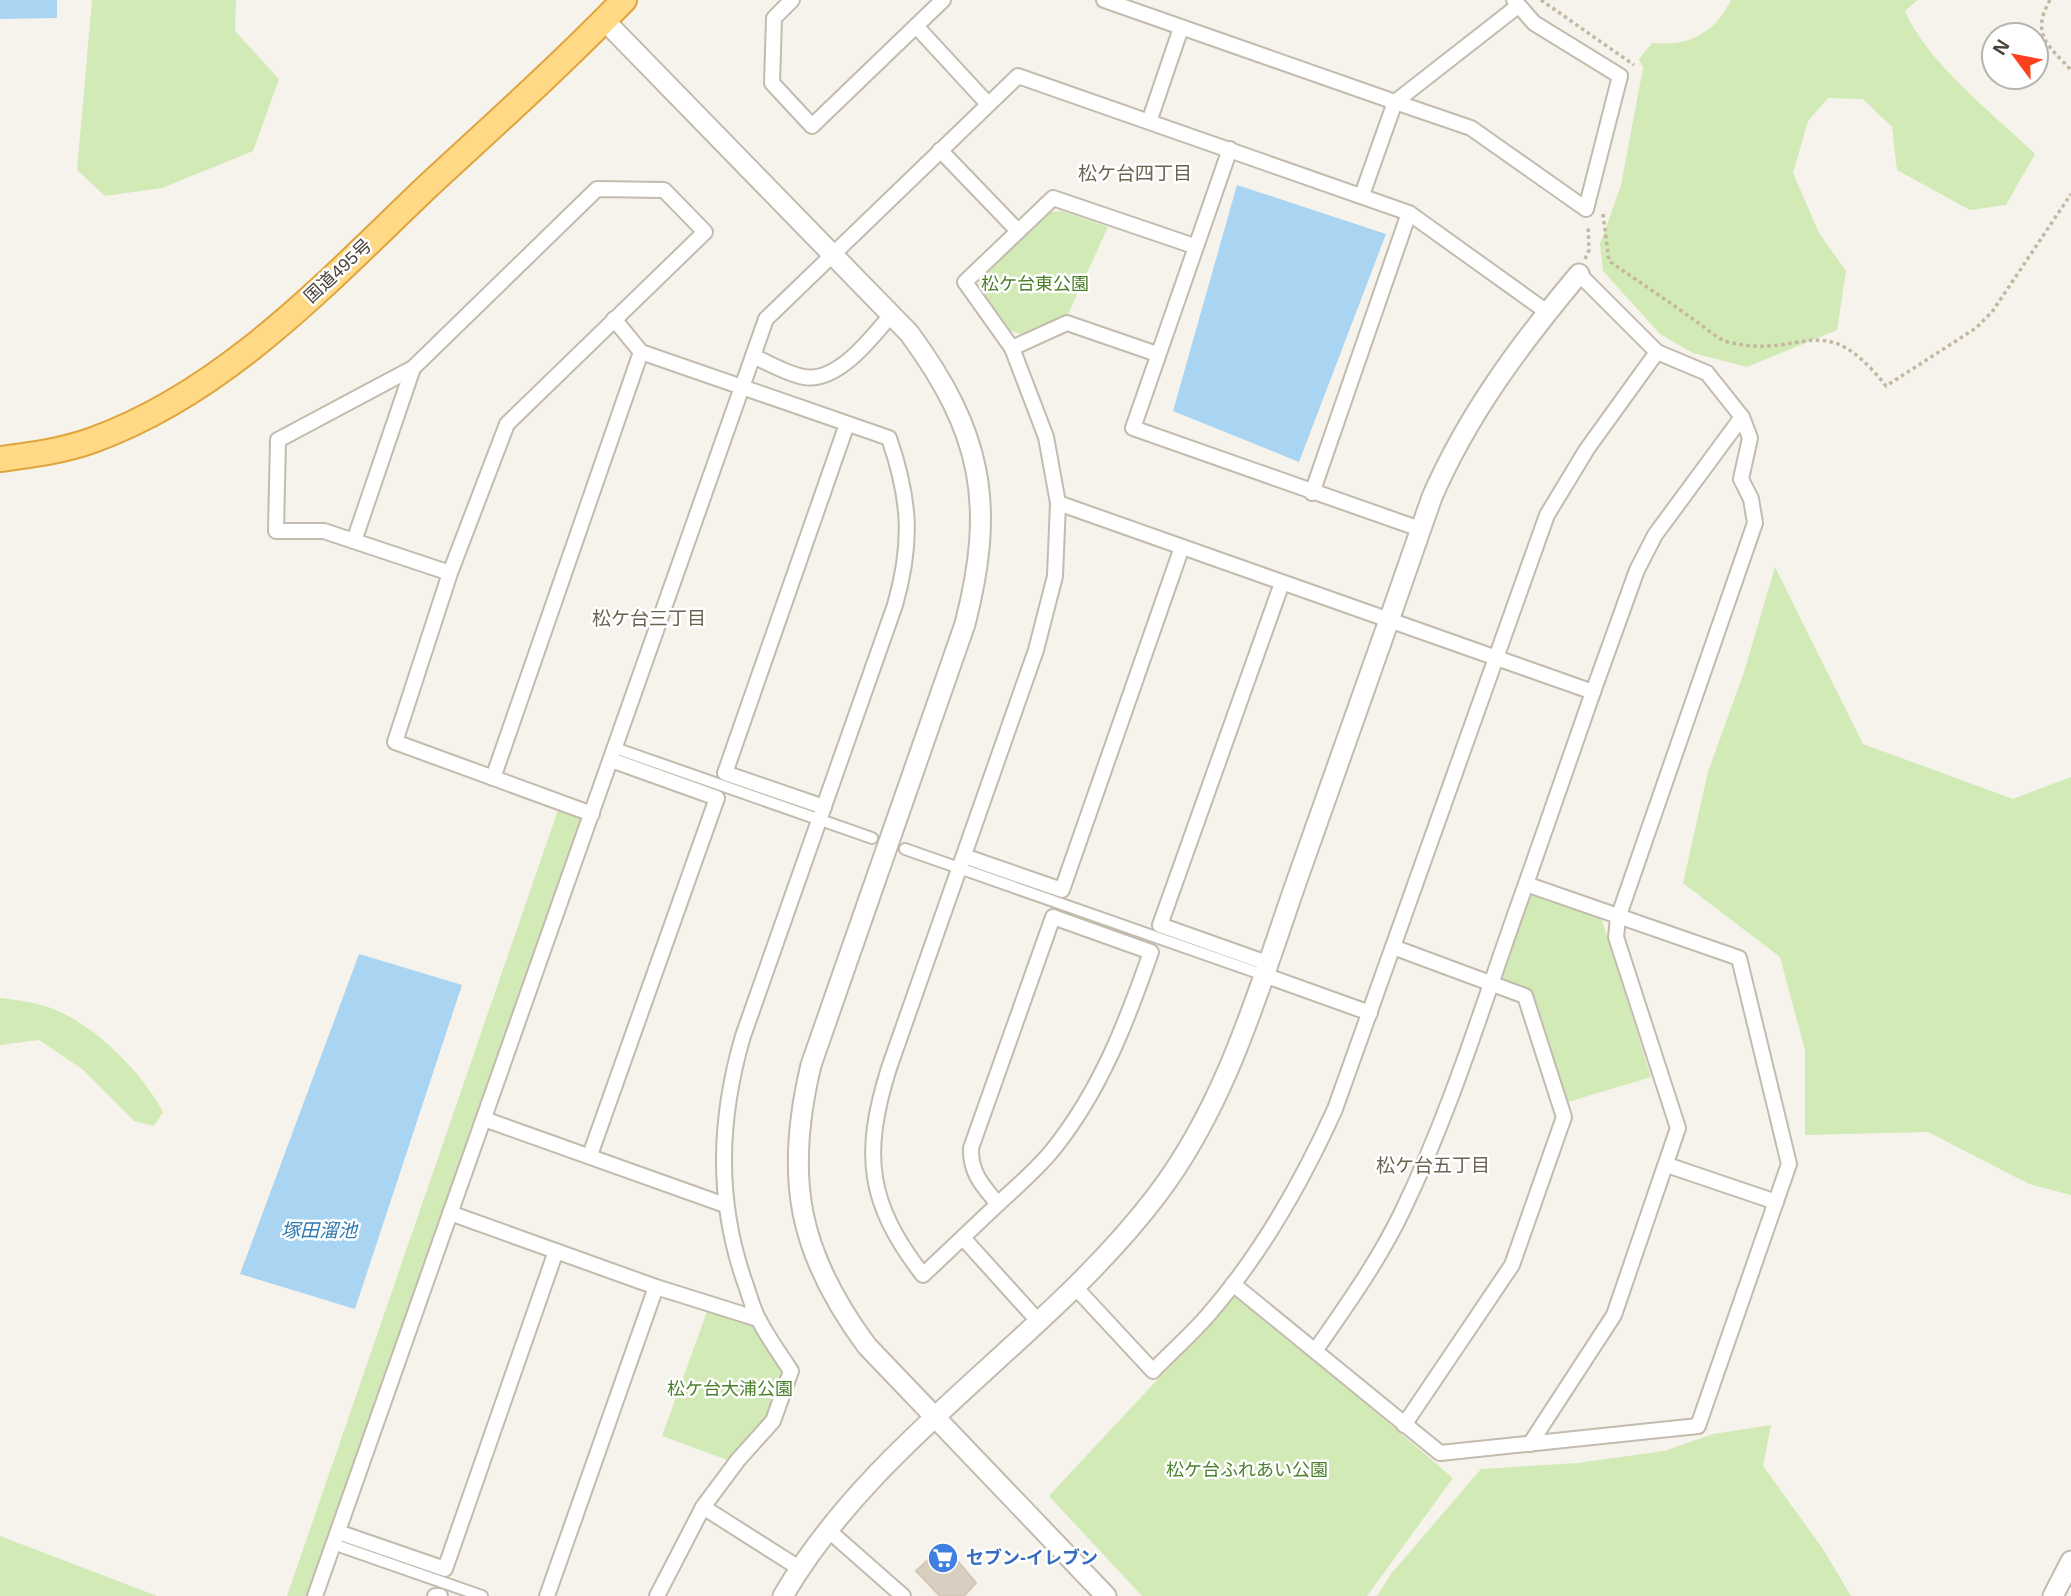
<svg xmlns="http://www.w3.org/2000/svg" width="2071" height="1596" font-family="Helvetica,'Noto Sans JP',sans-serif">
	<style>
		.green { fill: #d2eab5 }
		.water { fill: #a9d4f2 }
		.building { fill: #d8cfc1; stroke: #d3c7b4; stroke-width: 2 }
		.lines { fill: none; stroke-linecap: round; stroke-linejoin: round }
		.pedestrian-casing { stroke: #c2bbae; stroke-width: 14 }
		.minor-casing { stroke: #c2bbae; stroke-width: 18 }
		.tertiary-casing { stroke: #c2bbae; stroke-width: 23 }
		.trunk-casing { stroke: #e0a43c; stroke-width: 28 }
		.path { stroke: #c4b79f; stroke-width: 3.5; stroke-dasharray: 3.5 3.5; stroke-linecap: butt }
		.pedestrian { stroke: #fff; stroke-width: 10 }
		.minor { stroke: #fff; stroke-width: 14 }
		.tertiary { stroke: #fff; stroke-width: 19 }
		.trunk { stroke: #ffd985; stroke-width: 24 }
		.labels { text-anchor: middle; stroke-width: 5; stroke-linejoin: round; paint-order: stroke }
		.street-label { font-size: 18px; fill: #4b4439; stroke: #fff }
		.park-label { font-size: 18px; fill: #4a7f2a; stroke: #fff }
		.shop-label { font-size: 18px; font-weight: bold; fill: #366cbe; stroke: #fff; text-anchor: start }
		.neighbourhood-label { font-size: 19px; fill: #6e6250; stroke: #fff }
		.water-label { font-size: 19px; font-style: italic; fill: #2e7ab2; stroke: #fff }
	</style>
	<rect width="100%" height="100%" fill="#f6f3ec"/>
	<g class="green">
		<path d="M 92,0 L 236,0 L 235,31 L 279,79 L 253,151 L 162,188 L 105,196 L 77,170 Z"/>
		<path d="M 1731,0 L 1918,0 L 1905,11 C 1927,63 1994,114 2035,154 L 2006,205 L 1970,210 L 1897,170 L 1892,127 L 1863,99 L 1828,98 L 1808,121 L 1793,173 L 1819,233 L 1846,271 L 1837,330 L 1747,367 L 1693,353 L 1660,334 L 1603,271 L 1600,244 L 1621,185 L 1643,68 L 1639,59 L 1652,43 C 1688,47 1715,33 1731,0 Z"/>
		<path d="M 1062,211 L 1108,227 L 1068,314 L 1020,334 L 1011,331 L 979,287 L 981,279 L 1050,212 Z"/>
		<path d="M 1775,567 L 1863,744 L 2013,799 L 2071,777 L 2071,1195 L 2029,1184 L 1928,1132 L 1805,1135 L 1805,1050 L 1780,957 L 1683,883 L 1708,772 L 1744,672 Z"/>
		<path d="M 559,807 L 582,817 L 309,1596 L 287,1596 Z"/>
		<path d="M 1530,892 L 1602,920 L 1651,1077 L 1568,1102 L 1531,991 L 1500,977 Z"/>
		<path d="M 0,998 C 18,1000 42,1003 58,1011 C 98,1028 143,1074 163,1112 L 154,1126 L 134,1121 L 82,1069 L 39,1040 L 0,1045 Z"/>
		<path d="M 1237,1294 L 1453,1478 L 1367,1596 L 1142,1596 L 1049,1496 Z"/>
		<path d="M 709,1306 L 756,1321 L 788,1371 L 769,1419 L 730,1461 L 662,1436 Z"/>
		<path d="M 1771,1425 L 1763,1466 L 1823,1549 L 1851,1596 L 1377,1596 L 1391,1574 L 1481,1469 L 1577,1463 L 1664,1451 L 1713,1434 Z"/>
		<path d="M 0,1536 L 157,1596 L 0,1596 Z"/>
	</g>
	<g class="water">
		<path d="M 0,0 L 57,0 L 57,18 L 0,19 Z"/>
		<path d="M 1237,185 L 1386,234 L 1299,462 L 1173,411 Z"/>
		<path d="M 359,954 L 462,985 L 355,1309 L 240,1274 Z"/>
	</g>
	<path class="building" d="M 944,1545 L 976,1583 L 964,1596 L 940,1596 L 916,1571 Z"/>
	<g class="lines">
		<g class="pedestrian-casing">
			<g id="pedestrian">
				<path d="M 615,748 L 872,838"/>
				<path d="M 905,849 L 1264,975"/>
				<path d="M 333,1544 L 482,1596"/>
			</g>
		</g>
		<g class="minor-casing">
			<g id="minor">
				<path d="M 792,0 L 774,18 L 772,83 L 812,126 L 943,0"/>
				<path d="M 1104,0 L 1395,102 L 1362,195"/>
				<path d="M 916,26 L 987,103"/>
				<path d="M 1395,102 L 1471,128 L 1586,209 L 1620,76 L 1534,23 L 1514,0"/>
				<path d="M 1395,102 L 1518,6"/>
				<path d="M 1150,119 L 1181,28"/>
				<path d="M 1230,149 L 1133,428 L 1420,529"/>
				<path d="M 940,150 L 1018,231"/>
				<path d="M 614,319 L 641,352 L 889,438 C 910,499 913,542 895,605 L 743,1036 C 719,1118 716,1198 744,1280 C 749,1293 752,1308 759,1320 C 768,1338 780,1354 791,1371 L 773,1421 L 738,1460 L 703,1507 L 657,1596"/>
				<path d="M 1012,348 L 1067,323 L 1157,354"/>
				<path d="M 753,356 C 769,363 787,374 804,377 C 838,383 872,337 891,315"/>
				<path d="M 1312,493 L 1409,213"/>
				<path d="M 1058,503 L 1593,692 L 1526,884"/>
				<path d="M 354,541 L 413,368"/>
				<path d="M 450,573 L 324,531 L 276,531 L 278,440 L 413,368 L 597,189 L 664,190 L 705,232 L 507,424 L 450,573 L 395,742 L 592,814"/>
				<path d="M 1593,692 L 1637,570 L 1655,535 L 1742,417"/>
				<path d="M 493,778 L 641,352"/>
				<path d="M 824,807 L 725,773 L 847,424"/>
				<path d="M 964,856 L 1062,890 L 1182,547"/>
				<path d="M 1053,917 L 1151,952 C 1127,1021 1101,1089 1055,1147 C 1039,1168 1017,1186 998,1204 C 983,1186 970,1173 971,1148 Z"/>
				<path d="M 1393,947 L 1525,996 L 1564,1117 L 1512,1265 L 1404,1425"/>
				<path d="M 1267,963 L 1160,925 L 1282,583"/>
				<path d="M 1264,975 L 1370,1013"/>
				<path d="M 484,1119 L 725,1205"/>
				<path d="M 590,1155 L 717,798 L 611,760"/>
				<path d="M 1667,1165 L 1776,1202"/>
				<path d="M 998,1204 L 923,1275 C 867,1203 862,1154 889,1068 L 1036,650 L 1055,576 L 1058,503 L 1046,437 L 1012,348 L 965,282 L 1053,198 L 1194,246"/>
				<path d="M 450,1213 L 656,1287 L 758,1319"/>
				<path d="M 964,1239 L 1039,1322"/>
				<path d="M 1233,1284 L 1440,1453 L 1698,1426 L 1789,1164 L 1739,958 L 1526,884 C 1486,994 1453,1107 1402,1212 C 1378,1262 1346,1306 1315,1351"/>
				<path d="M 1075,1287 L 1153,1371 C 1171,1352 1192,1334 1209,1314 C 1262,1253 1302,1182 1335,1109 L 1547,515 L 1587,449 L 1657,352"/>
				<path d="M 1530,1444 L 1614,1315 L 1678,1128 L 1616,937 L 1618,918 L 1755,523 L 1751,499 L 1741,479 L 1750,438 L 1742,417 L 1707,373 L 1657,352 L 1579,274"/>
				<path d="M 703,1507 L 799,1568"/>
				<path d="M 828,1530 L 903,1596"/>
				<path d="M 338,1532 L 445,1569 L 556,1251"/>
				<path d="M 315,1596 L 766,319 L 1018,76 L 1409,213 L 1547,312"/>
				<path d="M 435,1596 L 440,1596"/>
				<path d="M 547,1596 L 656,1287"/>
			</g>
		</g>
		<g class="tertiary-casing">
			<g id="tertiary">
				<path d="M 604,20 L 909,333 C 982,432 996,504 965,624 L 811,1065 C 784,1178 798,1253 867,1346 L 1106,1596"/>
				<path d="M 783,1596 C 875,1438 1047,1340 1157,1195 C 1227,1103 1259,988 1297,880 C 1342,752 1388,625 1432,497 C 1468,414 1521,343 1579,274"/>
				<path d="M 2053,1596 L 2071,1561"/>
			</g>
		</g>
		<g class="trunk-casing">
			<path id="trunk" d="M 0,459 C 31,455 63,451 93,440 C 226,392 328,281 428,186 C 494,125 561,65 624,0"/>
		</g>
		<g class="path">
			<path d="M 1541,0 L 1634,65"/>
			<path d="M 2050,0 C 2030,35 2049,46 2071,70"/>
			<path d="M 1603,214 L 1609,261 C 1638,281 1668,301 1697,322 C 1706,328 1717,339 1728,342 C 1804,361 1821,304 1886,386 L 1976,328 L 1992,312 L 2071,194"/>
			<path d="M 1585,259 L 1589,250 L 1588,225"/>
		</g>
		<use href="#pedestrian" class="pedestrian"/>
		<use href="#minor" class="minor"/>
		<use href="#tertiary" class="tertiary"/>
		<use href="#trunk" class="trunk"/>
	</g>
	<defs>
		<g id="supermarket-disc" transform="scale(1.575)"><circle r="9.5" fill="#3f7fe0" stroke="#fff"/><path d="M-6-5.5h2.5l.6 2H6L4.5 2H-2.5L-4.4-4H-6ZM-1.5 3.2a1.3 1.3 0 1 0 .1 0ZM3 3.2a1.3 1.3 0 1 0 .1 0Z" fill="#fff"/></g>
	</defs>
	<g fill-rule="evenodd">
		<use href="#supermarket-disc" x="943" y="1558"/>
	</g>
	<g class="labels">
		<g class="street-label">
			<text transform="translate(338 271) rotate(-43)" y="6">国道495号</text>
		</g>
		<g class="park-label">
			<text x="1035" y="290">松ケ台東公園</text>
			<text x="730" y="1395">松ケ台大浦公園</text>
			<text x="1247" y="1476">松ケ台ふれあい公園</text>
		</g>
		<g class="shop-label">
			<text x="966" y="1564">セブン-イレブン</text>
		</g>
		<g class="neighbourhood-label">
			<text x="1135" y="180">松ケ台四丁目</text>
			<text x="649" y="625">松ケ台三丁目</text>
			<text x="1433" y="1172">松ケ台五丁目</text>
		</g>
		<g class="water-label">
			<text x="319" y="1237">塚田溜池</text>
		</g>
	</g>
	<g transform="translate(2015 56) rotate(302)"><circle r="33" fill="#ffffff" stroke="#b7b4b0" stroke-width="2"/>
	<path d="M0-5L12 26L0 18L-12 26Z" fill="#fc3f1d"/>
	<text y="-10" font-size="19" font-weight="bold" text-anchor="middle" fill="#4b4439">N</text>
	</g>
</svg>
